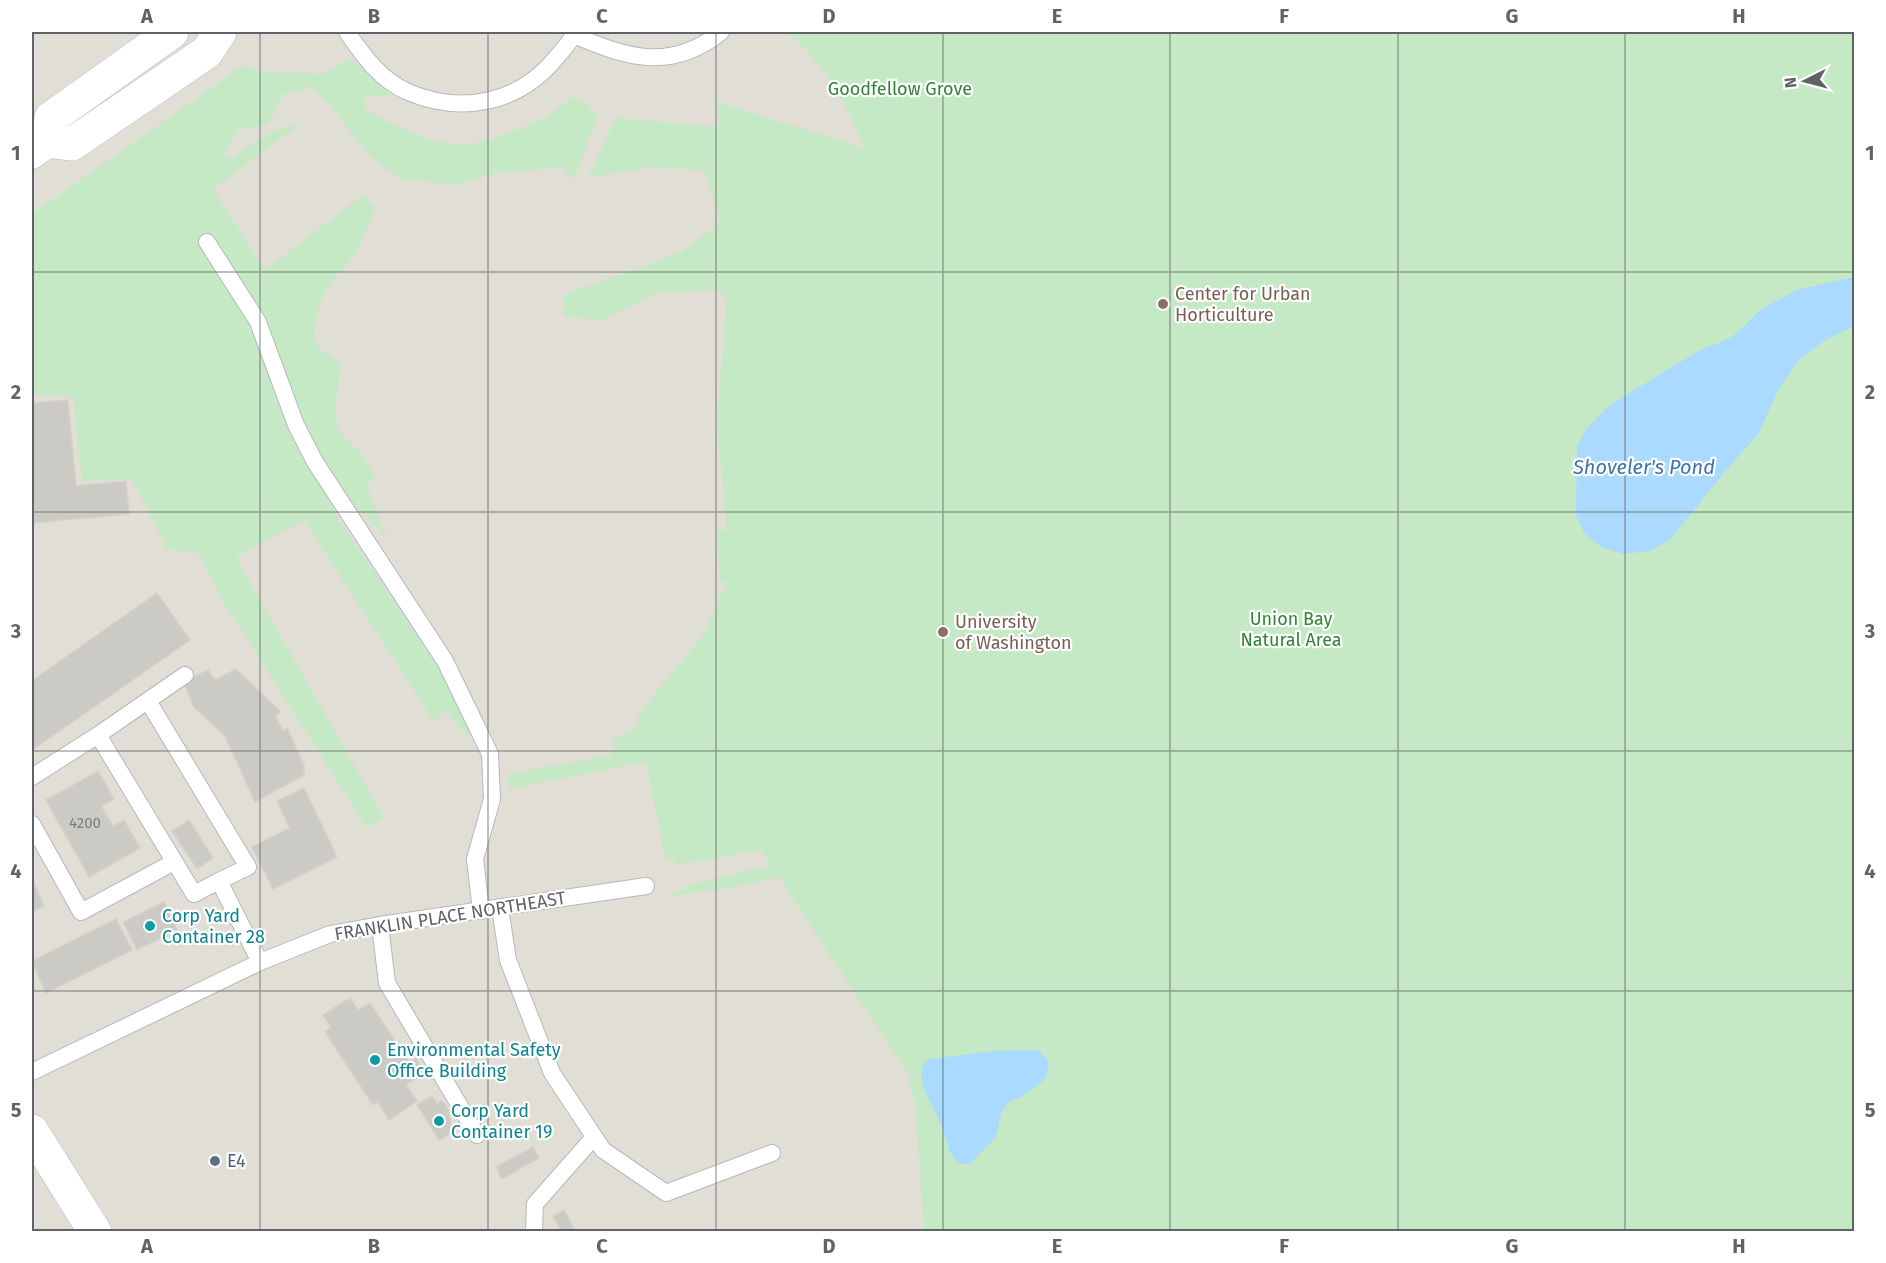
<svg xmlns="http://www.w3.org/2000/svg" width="1886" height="1263" font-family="'Fira Sans',sans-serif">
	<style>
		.education { fill: #e1ded6 }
		.green { fill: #c5e8c5 }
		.water { fill: #aadaff }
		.building { fill: #cccac5; stroke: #d6d1c6; stroke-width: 1.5 }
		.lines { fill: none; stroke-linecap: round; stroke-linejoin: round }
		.lane-casing { stroke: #b5b8bc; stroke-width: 18 }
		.street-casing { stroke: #b5b8bc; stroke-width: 34 }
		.secondary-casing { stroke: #b6babf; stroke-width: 34 }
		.lane { stroke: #fff; stroke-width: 16 }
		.street { stroke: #fff; stroke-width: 33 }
		.secondary { stroke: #fff; stroke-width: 33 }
		.grid { fill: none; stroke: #5f6368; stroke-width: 1.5; stroke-opacity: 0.55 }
		.education-dot { fill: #8d6e63; stroke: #fff; stroke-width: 2 }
		.culture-dot { fill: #0f9aa8; stroke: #fff; stroke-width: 2 }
		.service-dot { fill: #5c6f8a; stroke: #fff; stroke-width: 2 }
		.labels { text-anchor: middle; stroke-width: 4.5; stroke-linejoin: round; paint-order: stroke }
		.number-label { font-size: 15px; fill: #7a7d7f }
		.park-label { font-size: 18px; fill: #348238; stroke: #fff }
		.education-label { font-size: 18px; fill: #785e54; stroke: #fff; text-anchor: start }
		.culture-label { font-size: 18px; fill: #0d838f; stroke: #fff; text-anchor: start }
		.street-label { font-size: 18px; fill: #5f6368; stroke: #fff }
		.service-label { font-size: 18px; fill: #4e5e75; stroke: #fff; text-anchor: start }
		.water-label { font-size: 20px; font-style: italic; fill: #4174aa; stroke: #fff }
		.neatline { fill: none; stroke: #5f6368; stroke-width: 2 }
		.grid-label { font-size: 20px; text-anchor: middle; font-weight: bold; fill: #5f6368 }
	</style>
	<rect width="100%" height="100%" fill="#f1efe8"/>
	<rect class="education" x="32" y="32" width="1822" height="1199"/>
	<g class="green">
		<path d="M 787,32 L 1854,32 L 1854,1231 L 924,1231 L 915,1100 L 909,1088 L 910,1077 L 779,877 L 753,884 L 667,897 L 693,884 L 771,865 L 760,849 L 715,859 L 675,864 L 674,859 L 666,860 L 646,762 L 510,789 L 507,774 L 612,755 L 614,739 L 639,725 L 637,716 L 704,634 L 727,582 L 720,582 L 717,531 L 727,530 L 717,422 L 727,298 L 714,290 L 658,293 L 602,320 L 562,316 L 564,295 L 680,253 L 721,222 L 704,170 L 651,167 L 588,178 L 616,118 L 719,127 L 717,102 L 865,148 C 848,106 822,61 787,32 Z"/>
		<path d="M 350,57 L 392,97 L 365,96 L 365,109 C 396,127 428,143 464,145 C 477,145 539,123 550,114 C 558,109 565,103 572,97 L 582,99 L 598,115 L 574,180 L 562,167 L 494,174 L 455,185 L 401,179 L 369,156 L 330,105 L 310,87 L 283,94 L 268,125 L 238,130 L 223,157 L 233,158 L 251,144 L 280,128 L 301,123 L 213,189 L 265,270 L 364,194 L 376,208 L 356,253 L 323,293 L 313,332 L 318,347 L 340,362 L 335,413 L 340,433 L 360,452 L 376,476 L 366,484 L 386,537 L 351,502 L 335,514 L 430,653 L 468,716 L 469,739 L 445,710 L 435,723 L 304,520 L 236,557 L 384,818 L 367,828 L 225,604 L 198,553 L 167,549 L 132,479 L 82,481 L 73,397 L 32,395 L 32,214 L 244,65 L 261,72 L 324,74 Z"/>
	</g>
	<g class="water">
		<path d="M 1854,277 L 1854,326 L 1827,339 L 1799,360 L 1779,388 L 1759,433 L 1723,474 L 1670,540 L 1649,551 L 1624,554 L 1601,547 L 1584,533 L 1576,516 L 1577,447 L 1586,429 L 1610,405 L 1700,350 L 1731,338 L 1763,308 L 1797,290 Z"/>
		<path d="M 1033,1050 L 1039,1051 L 1049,1062 L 1046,1078 L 1023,1096 L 1009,1102 L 1001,1113 L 996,1137 L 970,1164 L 959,1164 L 950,1152 L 941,1124 L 923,1087 L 921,1073 L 924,1063 L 930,1059 L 992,1051 Z"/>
	</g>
	<g class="building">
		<path d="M 68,400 L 76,486 L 126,481 L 129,514 L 32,523 L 32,403 Z"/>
		<path d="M 157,593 L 190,640 L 32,750 L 32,681 Z"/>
		<path d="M 236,669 L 281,712 L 275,715 L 283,731 L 287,728 L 304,765 L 304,775 L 255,802 L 225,736 L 194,707 L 183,681 L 208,670 L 215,680 Z"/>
		<path d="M 98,771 L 114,799 L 101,806 L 113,826 L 124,820 L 140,848 L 89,877 L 46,800 Z"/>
		<path d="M 304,788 L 337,857 L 273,889 L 252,847 L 290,828 L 277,801 Z"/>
		<path d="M 189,820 L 213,858 L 197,869 L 172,831 Z"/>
		<path d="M 32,880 L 44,906 L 32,912 Z"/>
		<path d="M 164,902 L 177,930 L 137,950 L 123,922 Z"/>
		<path d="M 116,919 L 132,950 L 46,993 L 32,961 Z"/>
		<path d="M 350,998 L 358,1010 L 370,1003 L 409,1062 L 416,1058 L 421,1066 L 414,1071 L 418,1077 L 406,1085 L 417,1101 L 389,1120 L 378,1102 L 373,1105 L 325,1032 L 331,1027 L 323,1015 Z"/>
		<path d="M 432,1096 L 437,1104 L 442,1101 L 449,1110 L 452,1132 L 439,1140 L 417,1105 Z"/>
		<path d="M 533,1147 L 539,1158 L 502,1179 L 496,1167 Z"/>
		<path d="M 564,1210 L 576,1232 L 562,1232 L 553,1216 Z"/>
	</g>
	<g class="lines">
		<g class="lane-casing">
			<g id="lane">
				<path d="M 347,32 C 363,55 380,80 408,92 C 462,115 519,103 556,58 C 563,49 571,42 575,32"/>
				<path d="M 574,35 C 627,58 671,72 721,32"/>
				<path d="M 207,242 L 258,322 L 296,425 L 315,462 L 445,661 L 490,754 L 492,799 L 475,859 L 481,911"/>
				<path d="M 148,701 L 248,867 L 219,881"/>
				<path d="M 98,735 L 185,675"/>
				<path d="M 32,777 L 98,735 L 194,894 L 219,881 L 260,962"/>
				<path d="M 32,824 L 81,912 L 174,862"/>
				<path d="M 500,908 L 508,960 L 552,1073 L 603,1150 L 666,1193 L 772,1153"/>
				<path d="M 380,925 L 387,983 L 477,1135"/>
				<path d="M 32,1072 L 260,962 L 330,934 L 380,925 L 646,886"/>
				<path d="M 534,1232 L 535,1204 L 594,1137"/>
			</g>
		</g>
		<g class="street-casing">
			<path id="street" d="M 32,1131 L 95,1232"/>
		</g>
		<g class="secondary-casing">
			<g id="secondary">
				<path d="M 47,141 L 51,118 L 172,32"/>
				<path d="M 32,152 L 47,141 L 72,144 L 207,52 L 220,32"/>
			</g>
		</g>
		<use href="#lane" class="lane"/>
		<use href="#street" class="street"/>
		<use href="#secondary" class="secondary"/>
	</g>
	<path class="grid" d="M 260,32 L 260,1232M 488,32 L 488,1232M 716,32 L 716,1232M 943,32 L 943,1232M 1170,32 L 1170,1232M 1398,32 L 1398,1232M 1625,32 L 1625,1232M 32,272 L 1854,272M 32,512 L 1854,512M 32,751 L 1854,751M 32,991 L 1854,991"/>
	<g class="education-dot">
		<circle cx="1163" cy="304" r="6"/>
		<circle cx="943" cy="632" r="6"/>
	</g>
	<g class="culture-dot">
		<circle cx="150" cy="926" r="6"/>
		<circle cx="375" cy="1060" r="6"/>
		<circle cx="439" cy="1121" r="6"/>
	</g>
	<circle class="service-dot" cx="215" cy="1161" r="6"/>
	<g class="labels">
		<g class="number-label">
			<text x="85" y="828">4200</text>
		</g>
		<g class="park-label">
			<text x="900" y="95">Goodfellow Grove</text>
			<text x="1291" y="625">Union Bay<tspan x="1291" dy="21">Natural Area</tspan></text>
		</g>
		<g class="education-label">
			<text x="1175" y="300">Center for Urban<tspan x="1175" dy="21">Horticulture</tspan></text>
			<text x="955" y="628">University<tspan x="955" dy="21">of Washington</tspan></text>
		</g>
		<g class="culture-label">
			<text x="162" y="922">Corp Yard<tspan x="162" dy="21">Container 28</tspan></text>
			<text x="387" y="1056">Environmental Safety<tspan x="387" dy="21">Office Building</tspan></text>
			<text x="451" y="1117">Corp Yard<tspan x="451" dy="21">Container 19</tspan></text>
		</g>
		<g class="street-label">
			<text transform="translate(450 916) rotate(-9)" y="6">FRANKLIN PLACE NORTHEAST</text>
		</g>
		<g class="service-label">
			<text x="227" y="1167">E4</text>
		</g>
		<g class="water-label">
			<text x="1644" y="474">Shoveler's Pond</text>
		</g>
	</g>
	<rect width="1886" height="1263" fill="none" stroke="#ffffff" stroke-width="66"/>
	<g transform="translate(1805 81) rotate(264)" stroke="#ffffff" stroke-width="4.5" paint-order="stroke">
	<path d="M0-4.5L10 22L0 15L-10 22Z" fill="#5f6368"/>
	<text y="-9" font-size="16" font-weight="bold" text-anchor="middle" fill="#5f6368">N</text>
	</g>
	<rect x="33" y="33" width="1820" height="1197" class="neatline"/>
	<g class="grid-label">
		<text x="147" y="23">A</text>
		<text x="374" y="23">B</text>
		<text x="602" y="23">C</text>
		<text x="829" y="23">D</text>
		<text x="1057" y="23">E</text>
		<text x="1284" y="23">F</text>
		<text x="1512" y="23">G</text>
		<text x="1739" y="23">H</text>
		<text x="16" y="160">1</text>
		<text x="1870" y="160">1</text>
		<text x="16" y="399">2</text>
		<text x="1870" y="399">2</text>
		<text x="16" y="638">3</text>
		<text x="1870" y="638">3</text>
		<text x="16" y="878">4</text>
		<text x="1870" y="878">4</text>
		<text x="16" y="1117">5</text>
		<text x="1870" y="1117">5</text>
		<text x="147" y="1253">A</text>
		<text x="374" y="1253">B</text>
		<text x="602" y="1253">C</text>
		<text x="829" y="1253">D</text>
		<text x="1057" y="1253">E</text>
		<text x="1284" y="1253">F</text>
		<text x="1512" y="1253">G</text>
		<text x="1739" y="1253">H</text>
	</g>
</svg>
